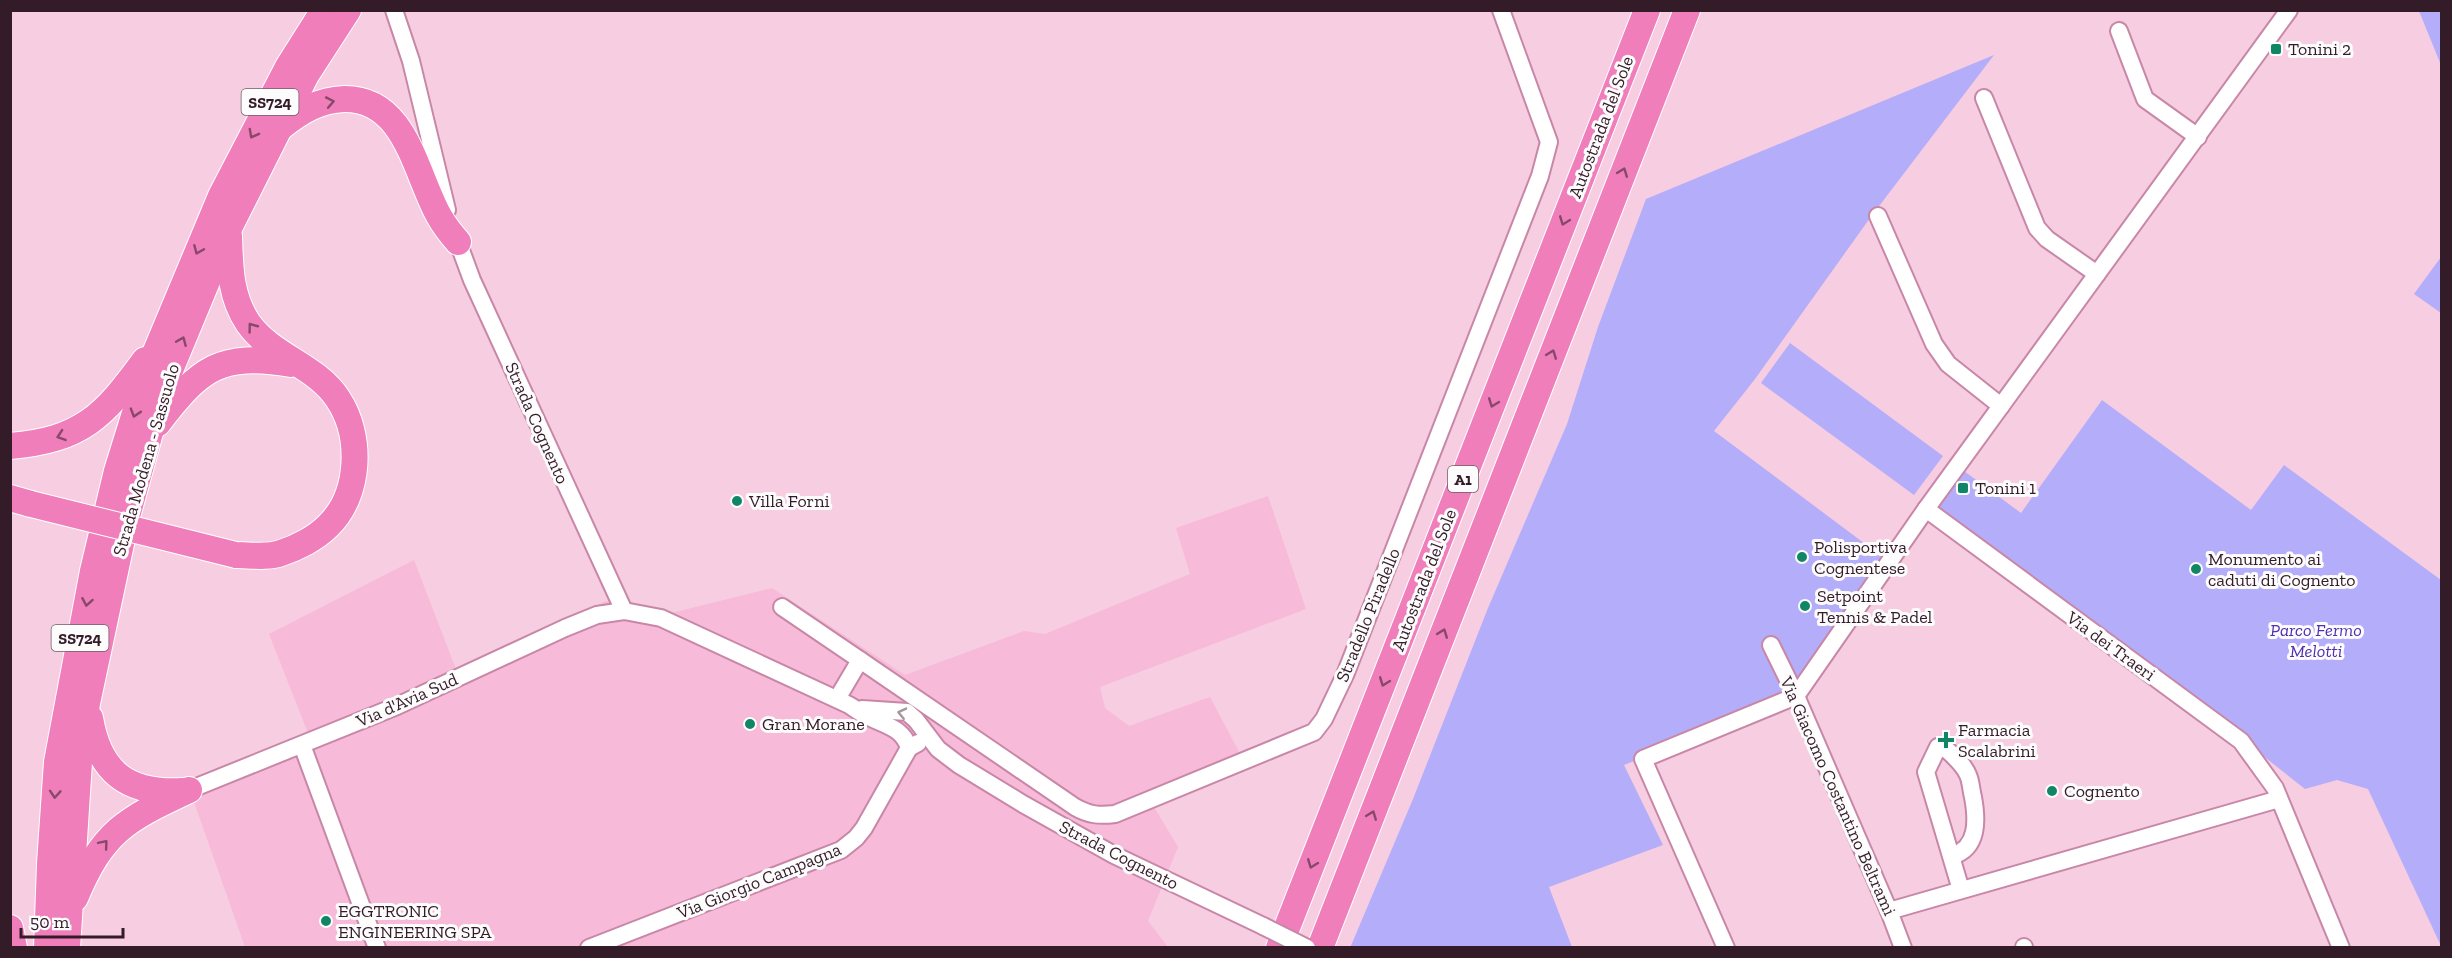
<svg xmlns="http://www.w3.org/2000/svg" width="2452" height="958" font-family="'Zilla Slab',serif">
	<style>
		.built { fill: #f7bad8 }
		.green { fill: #b4adf9 }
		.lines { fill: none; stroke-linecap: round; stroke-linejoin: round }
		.minor-casing { stroke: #c887a7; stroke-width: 20 }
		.highway-casing { stroke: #fff; stroke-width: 28 }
		.minor { stroke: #fff; stroke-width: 16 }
		.highway { stroke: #ef7ebb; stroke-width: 26 }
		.minor-bridge-casing { stroke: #c887a7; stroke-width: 20; stroke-linecap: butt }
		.highway-bridge-casing { stroke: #fff; stroke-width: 28; stroke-linecap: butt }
		.minor-bridge { stroke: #fff; stroke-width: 16 }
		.highway-bridge { stroke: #ef7ebb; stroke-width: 26 }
		.oneway { stroke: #88486a }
		.oneway2 { stroke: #a4989e }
		.poi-dot { fill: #118666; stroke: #fcfcfc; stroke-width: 2 }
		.labels { text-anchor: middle; stroke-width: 6; stroke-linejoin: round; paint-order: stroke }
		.shield { fill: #fcfcfc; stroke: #705e68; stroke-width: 1.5 }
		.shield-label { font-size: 16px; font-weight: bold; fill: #341b28 }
		.poi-label { font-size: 18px; fill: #341b28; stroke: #fcfcfc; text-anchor: start }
		.street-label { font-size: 18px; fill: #341b28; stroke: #fcfcfc }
		.park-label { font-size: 18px; font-style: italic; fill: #512fae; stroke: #fcfcfc }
	</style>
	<rect width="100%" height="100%" fill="#f7cde1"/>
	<path class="built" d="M 1268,496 L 1306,609 L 1100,687 L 1105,708 L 1129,726 L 1210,697 L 1247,767 L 1154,807 L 1178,847 L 1148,921 L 1168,947 L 245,947 L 187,782 L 308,733 L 269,634 L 414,560 L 457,672 L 606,601 L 675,612 L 772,588 L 905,675 L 1024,631 L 1045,634 L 1190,574 L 1176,528 Z"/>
	<g class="green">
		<path d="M 2419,11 L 2441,11 L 2441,65 Z"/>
		<path d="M 1994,55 L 1870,218 L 1755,379 L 1714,431 L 1892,564 L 1795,697 L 1624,765 L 1663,845 L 1549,887 L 1572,947 L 1350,948 L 1413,799 L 1488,608 L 1567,424 L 1598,327 L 1646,199 Z"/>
		<path d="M 2441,257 L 2441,313 L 2414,294 Z"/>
		<path d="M 1790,343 L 1943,456 L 1914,495 L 1761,383 Z"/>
		<path d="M 2102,400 L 2251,510 L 2284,465 L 2441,580 L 2441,946 L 2368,789 L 2337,780 L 2305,789 L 2228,728 L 1935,511 L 1964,471 L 2021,513 Z"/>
	</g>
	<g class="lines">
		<g class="minor-casing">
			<g id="minor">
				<path d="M 394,10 L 411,61 L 447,210"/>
				<path d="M 2119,31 L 2145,99 L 2198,137"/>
				<path d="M 1984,98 L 2037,228 L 2047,239 L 2097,274"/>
				<path d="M 1878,216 L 1934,344 L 1948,364 L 2001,406"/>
				<path d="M 455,234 L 472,280 L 624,611"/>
				<path d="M 1926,509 L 2241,741 L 2275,788 L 2341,948"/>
				<path d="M 782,607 L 860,660 L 837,699"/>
				<path d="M 1771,645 L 1796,696 L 1889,911 L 1903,948"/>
				<path d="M 860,660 L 1075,807 C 1089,815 1099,816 1115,814 L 1314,732 L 1324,719 L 1345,675 L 1540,176 L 1549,142 L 1501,10"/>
				<path d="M 1796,696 L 1926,509 L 2289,10"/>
				<path d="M 862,709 L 907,712 L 916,720 L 938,749 L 959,765 L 1023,804 L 1114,855 L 1263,926"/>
				<path d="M 302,745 L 377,948"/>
				<path d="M 189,790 L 397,706 L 565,628 L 597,615 L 624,611 L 661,618 L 849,705 C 857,710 863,715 871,718 C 888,726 903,729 909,748"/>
				<path d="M 1952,856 C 1979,848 1977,819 1973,797 C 1971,790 1971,781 1968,775 C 1963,763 1952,755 1944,747 L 1938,747 L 1926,772 L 1961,890"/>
				<path d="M 1889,911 L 2279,799"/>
				<path d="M 2024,947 L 2024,948"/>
				<path d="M 589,948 L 841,850 L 856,838 L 864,828 L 909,748 L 918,743"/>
				<path d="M 1726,948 L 1643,759 L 1796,696"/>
			</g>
		</g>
		<g class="highway-casing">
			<g id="highway">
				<path d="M 282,126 C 301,111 319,100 344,99 C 406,98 415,173 439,216 C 444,225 451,234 458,242"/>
				<path d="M 229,236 C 230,267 230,296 248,323 C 272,357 316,365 338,399 C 362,435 361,494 328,526 C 316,538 297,548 281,553 C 268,558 249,555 236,555"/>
				<path d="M 158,423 C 200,368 220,352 291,364"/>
				<path d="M 10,446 C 82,440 104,416 145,360"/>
				<path d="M 10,498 L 31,504"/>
				<path d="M 90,718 C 99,772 127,794 182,791"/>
				<path d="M 75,898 C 103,831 125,820 189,790"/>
				<path d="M 10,928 L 14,948"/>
				<path d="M 47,948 L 50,864 L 57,762 L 93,571 L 117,471 L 149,368 L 221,196 L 288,67 L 324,10"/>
				<path d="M 67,948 L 79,762 L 87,703 L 126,520 L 149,436 L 168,375 L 229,228 L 306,75 L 348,10"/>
				<path d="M 1279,948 L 1647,10"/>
				<path d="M 1320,948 L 1687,10"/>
			</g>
		</g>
		<use href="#minor" class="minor"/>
		<use href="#highway" class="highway"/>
		<g class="minor-bridge-casing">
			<path id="minor-bridge" d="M 1263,926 L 1307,948"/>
		</g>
		<g class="highway-bridge-casing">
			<path id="highway-bridge" d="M 31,504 L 236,555"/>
		</g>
		<use href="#minor-bridge" class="minor-bridge"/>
		<use href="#highway-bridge" class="highway-bridge"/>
	</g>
	<defs><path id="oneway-chevron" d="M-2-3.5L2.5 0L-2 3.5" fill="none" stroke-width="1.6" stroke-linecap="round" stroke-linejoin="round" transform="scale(1.5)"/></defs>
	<g class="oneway">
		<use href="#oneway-chevron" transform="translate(330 102) rotate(-11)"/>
		<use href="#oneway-chevron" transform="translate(253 134) rotate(118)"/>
		<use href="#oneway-chevron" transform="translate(1623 172) rotate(-69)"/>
		<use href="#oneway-chevron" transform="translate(1564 221) rotate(111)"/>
		<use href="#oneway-chevron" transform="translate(198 250) rotate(113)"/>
		<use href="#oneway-chevron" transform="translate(252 327) rotate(-127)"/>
		<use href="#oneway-chevron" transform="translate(182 341) rotate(-67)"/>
		<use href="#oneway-chevron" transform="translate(1552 354) rotate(-69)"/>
		<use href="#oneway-chevron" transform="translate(1493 403) rotate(111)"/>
		<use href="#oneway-chevron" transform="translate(135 413) rotate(107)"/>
		<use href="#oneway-chevron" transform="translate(61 436) rotate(161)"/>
		<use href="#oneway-chevron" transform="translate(87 602) rotate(100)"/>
		<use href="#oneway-chevron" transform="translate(1443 633) rotate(-69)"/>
		<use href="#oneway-chevron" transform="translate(1384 682) rotate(111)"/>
		<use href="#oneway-chevron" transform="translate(55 794) rotate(94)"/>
		<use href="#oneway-chevron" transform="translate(1372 815) rotate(-69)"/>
		<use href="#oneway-chevron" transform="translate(104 844) rotate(-50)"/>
		<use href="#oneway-chevron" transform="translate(1312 864) rotate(111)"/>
	</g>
	<use class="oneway2" href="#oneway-chevron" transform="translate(902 713) rotate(-167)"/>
	<g class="poi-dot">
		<rect x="2270" y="43" width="12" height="12" rx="3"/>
		<rect x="1957" y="482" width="12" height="12" rx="3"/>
		<circle cx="737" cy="501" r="6"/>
		<circle cx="1802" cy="557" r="6"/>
		<circle cx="2196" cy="569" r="6"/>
		<circle cx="1805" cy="606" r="6"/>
		<circle cx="750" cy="724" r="6"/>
		<path d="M1943 731h6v6h6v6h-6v6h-6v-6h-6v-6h6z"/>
		<circle cx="2052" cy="791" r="6"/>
		<circle cx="326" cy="921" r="6"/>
	</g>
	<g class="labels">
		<g class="shield">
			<rect x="241.5" y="89" width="57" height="26" rx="4.5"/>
			<rect x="1448" y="466" width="30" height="26" rx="4.5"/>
			<rect x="51.5" y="625" width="57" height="26" rx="4.5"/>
		</g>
		<g class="shield-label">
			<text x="270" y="108">SS724</text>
			<text x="1463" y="485">A1</text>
			<text x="80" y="644">SS724</text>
		</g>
		<g class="poi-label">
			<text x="2288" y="55">Tonini 2</text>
			<text x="1975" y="494">Tonini 1</text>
			<text x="749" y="507">Villa Forni</text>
			<text x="1814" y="553">Polisportiva<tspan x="1814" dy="21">Cognentese</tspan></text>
			<text x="2208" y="565">Monumento ai<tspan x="2208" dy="21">caduti di Cognento</tspan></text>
			<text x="1817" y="602">Setpoint<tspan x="1817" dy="21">Tennis &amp; Padel</tspan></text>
			<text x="762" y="730">Gran Morane</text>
			<text x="1958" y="736">Farmacia<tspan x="1958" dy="21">Scalabrini</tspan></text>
			<text x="2064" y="797">Cognento</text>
			<text x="338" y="917">EGGTRONIC<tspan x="338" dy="21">ENGINEERING SPA</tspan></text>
		</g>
		<g class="street-label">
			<text transform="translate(1601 127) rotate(-69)" y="6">Autostrada del Sole</text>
			<text transform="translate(537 423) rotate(66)" y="6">Strada Cognento</text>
			<text transform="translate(146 460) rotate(-74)" y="6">Strada Modena - Sassuolo</text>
			<text transform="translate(1424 580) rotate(-69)" y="6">Autostrada del Sole</text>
			<text transform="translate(1368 615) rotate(-68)" y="6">Stradello Piradello</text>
			<text transform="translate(2111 646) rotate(36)" y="6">Via dei Traeri</text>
			<text transform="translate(407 700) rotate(-24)" y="6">Via d'Avia Sud</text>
			<text transform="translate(1838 796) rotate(66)" y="6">Via Giacomo Costantino Beltrami</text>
			<text transform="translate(1119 855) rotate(27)" y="6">Strada Cognento</text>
			<text transform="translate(759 881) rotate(-22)" y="6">Via Giorgio Campagna</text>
		</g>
		<g class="park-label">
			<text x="2316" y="636">Parco Fermo<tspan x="2316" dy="21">Melotti</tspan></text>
		</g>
	</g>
	<rect width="2452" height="958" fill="none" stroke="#341b28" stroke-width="24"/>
	<path d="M21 928v9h102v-9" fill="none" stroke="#341b28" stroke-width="3"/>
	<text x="30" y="928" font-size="18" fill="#341b28" stroke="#fcfcfc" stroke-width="4.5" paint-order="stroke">50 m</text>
</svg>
